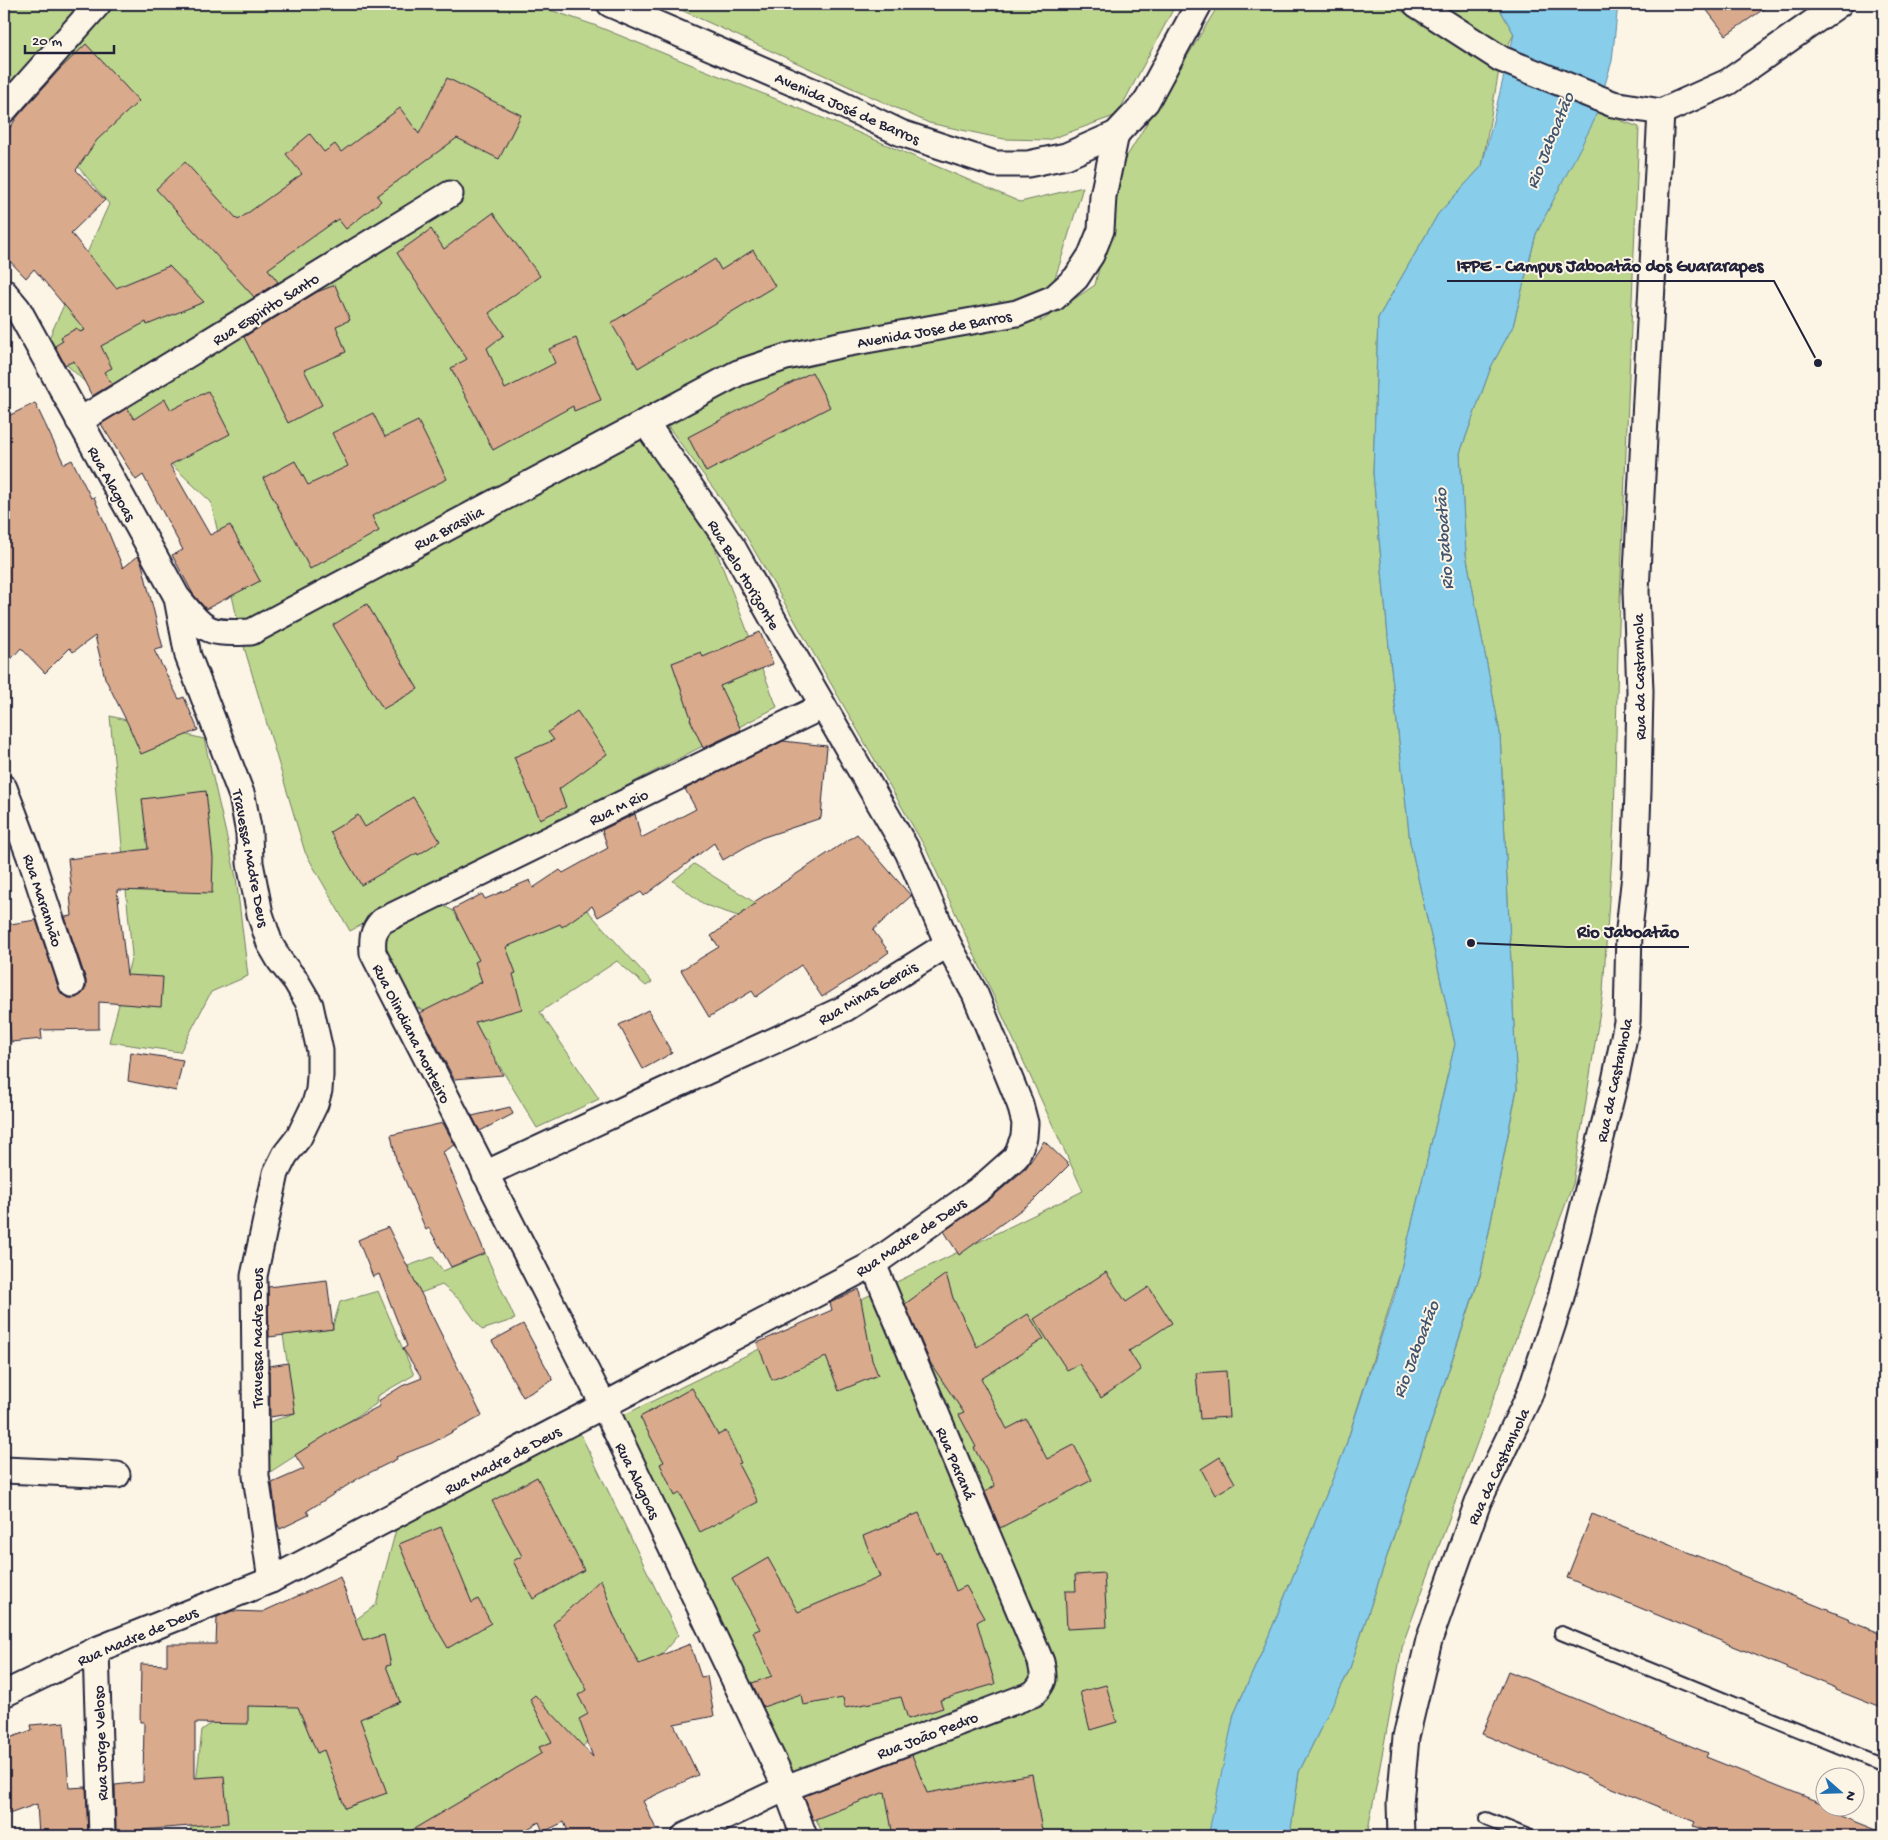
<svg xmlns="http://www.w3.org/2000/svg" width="1888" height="1840" font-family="'Gochi Hand',sans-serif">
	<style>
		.green { fill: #bdd68d; stroke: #707c64 }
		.water { fill: #88cdea; stroke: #5f89a4 }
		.building { fill: #daaa8c; stroke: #22223b }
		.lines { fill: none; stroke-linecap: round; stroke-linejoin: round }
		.service-casing { stroke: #22223b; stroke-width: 16 }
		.minor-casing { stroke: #22223b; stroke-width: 29 }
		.service { stroke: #fcf5e5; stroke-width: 12 }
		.minor { stroke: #fcf5e5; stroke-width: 25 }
		.labels { text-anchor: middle; stroke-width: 4; stroke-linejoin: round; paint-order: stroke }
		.street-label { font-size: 16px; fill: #22223b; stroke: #fcf5e5 }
		.water-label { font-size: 18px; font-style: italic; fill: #415570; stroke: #fcf5e5 }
		.leader { fill: none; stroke: #22223b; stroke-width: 2 }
		.callout-dot { fill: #22223b; stroke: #fcf5e5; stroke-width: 2 }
		.callout-label { font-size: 18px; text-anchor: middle; font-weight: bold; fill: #22223b; stroke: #fcf5e5; stroke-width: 4; stroke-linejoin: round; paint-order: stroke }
	</style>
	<rect width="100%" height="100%" fill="#fcf5e5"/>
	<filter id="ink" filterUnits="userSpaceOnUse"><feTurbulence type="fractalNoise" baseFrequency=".02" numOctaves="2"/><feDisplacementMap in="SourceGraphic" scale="10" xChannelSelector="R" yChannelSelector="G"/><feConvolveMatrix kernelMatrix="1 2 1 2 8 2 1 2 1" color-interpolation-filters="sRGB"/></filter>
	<g filter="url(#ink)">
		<g class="green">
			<path d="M 4,4 L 533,4 L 594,25 L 852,130 L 1020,202 L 1083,187 L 1060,263 L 1040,322 L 1095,285 L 1124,161 L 1219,4 L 1387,4 L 1498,58 L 1431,4 L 1497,4 L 1514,34 L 1501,59 L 1482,166 L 1438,214 L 1378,318 L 1373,473 L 1390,658 L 1410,842 L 1455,1044 L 1400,1273 L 1344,1451 L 1267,1640 L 1234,1714 L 1211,1836 L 824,1836 L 622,1416 L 1083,1191 L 926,849 L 738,522 L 667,425 L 777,707 L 350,931 L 305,852 L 242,640 L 211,502 L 46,345 L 109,204 L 4,77 Z"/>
			<path d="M 668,4 L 1176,4 L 1117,115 L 1048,140 L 1004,139 L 929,123 Z"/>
			<path d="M 1597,112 L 1639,127 L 1618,651 L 1614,823 L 1603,992 L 1573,1184 L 1403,1643 L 1368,1830 L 1370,1836 L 1290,1836 L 1299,1772 L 1349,1671 L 1481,1273 L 1517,1089 L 1500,733 L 1466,554 L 1460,453 L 1491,367 L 1513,326 L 1536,234 Z"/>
			<path d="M 110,716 L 204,739 L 236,877 L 248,976 L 211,992 L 180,1052 L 109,1042 L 132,955 Z"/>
			<path d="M 694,864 L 754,902 L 765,919 L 741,917 L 705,905 L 673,881 Z"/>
			<path d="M 438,903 L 515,943 L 587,910 L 652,982 L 646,986 L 617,961 L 540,1012 L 599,1099 L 537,1128 L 490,1050 L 487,1040 L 409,1004 L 372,946 L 383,929 Z"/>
			<path d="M 485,1253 L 515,1319 L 482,1330 L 461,1301 L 442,1285 L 407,1298 L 394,1271 L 433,1257 L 443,1271 Z"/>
			<path d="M 378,1291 L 414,1375 L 377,1396 L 376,1404 L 267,1474 L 264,1424 L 295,1413 L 283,1335 L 332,1329 L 340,1302 Z"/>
			<path d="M 579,1431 L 678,1635 L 507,1836 L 190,1836 L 202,1730 L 376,1605 L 397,1526 Z"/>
		</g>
		<path class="water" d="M 1497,4 L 1618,4 L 1612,61 L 1594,121 L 1536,234 L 1513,326 L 1491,367 L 1460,453 L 1466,554 L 1500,733 L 1517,1088 L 1481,1272 L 1349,1671 L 1299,1772 L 1290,1836 L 1210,1836 L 1210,1827 L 1234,1714 L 1267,1640 L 1344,1451 L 1395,1294 L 1455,1044 L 1410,842 L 1390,658 L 1373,473 L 1378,318 L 1438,214 L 1482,166 L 1514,34 Z"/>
		<g class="building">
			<path d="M 1702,4 L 1771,4 L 1726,35 Z"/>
			<path d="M 86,44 L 139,101 L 97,140 L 76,170 L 105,200 L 71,233 L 116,288 L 169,266 L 204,302 L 147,325 L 146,322 L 101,346 L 112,368 L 104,372 L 112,384 L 92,396 L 74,361 L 65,365 L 55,346 L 63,341 L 61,337 L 77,328 L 80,332 L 85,330 L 34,269 L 26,278 L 4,255 L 4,136 L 18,116 L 59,70 Z"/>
			<path d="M 447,78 L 521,115 L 499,159 L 457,138 L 377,196 L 381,201 L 346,229 L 338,219 L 268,269 L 278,282 L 254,297 L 156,189 L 185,162 L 238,220 L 302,174 L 286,154 L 310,134 L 324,152 L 335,144 L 341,152 L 400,108 L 419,134 Z"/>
			<path d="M 493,213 L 540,276 L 489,313 L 504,335 L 487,348 L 505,389 L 555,363 L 549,349 L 576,338 L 601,400 L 574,411 L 573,406 L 493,450 L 451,368 L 467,359 L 397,253 L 431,229 L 444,249 Z"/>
			<path d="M 753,250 L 775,286 L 638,368 L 611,323 L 715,259 L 721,270 Z"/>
			<path d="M 335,285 L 350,320 L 336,326 L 346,352 L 304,370 L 322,405 L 288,423 L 244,337 L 317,292 Z"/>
			<path d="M 812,372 L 830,407 L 706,472 L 688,437 Z"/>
			<path d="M 208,391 L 230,434 L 170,465 L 210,535 L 230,525 L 260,581 L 206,609 L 193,594 L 172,555 L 183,550 L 143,475 L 136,480 L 101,424 L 127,408 L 134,419 L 165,399 L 171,410 Z"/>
			<path d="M 35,403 L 64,464 L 72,460 L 91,498 L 94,497 L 123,568 L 138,556 L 142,564 L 163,648 L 154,650 L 179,699 L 184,697 L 198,730 L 141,754 L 128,724 L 105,678 L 95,636 L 73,652 L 70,648 L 45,673 L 21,648 L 4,667 L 4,418 Z"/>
			<path d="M 373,413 L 385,437 L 418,421 L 447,479 L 372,516 L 379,531 L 310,569 L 263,478 L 295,461 L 308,485 L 348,466 L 332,433 Z"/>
			<path d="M 367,604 L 418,689 L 383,709 L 333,625 Z"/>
			<path d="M 760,632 L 773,664 L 720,686 L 741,730 L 703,748 L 690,719 L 691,718 L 672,663 L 701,652 L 703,657 Z"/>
			<path d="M 577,711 L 607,754 L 559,789 L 566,807 L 540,819 L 514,757 L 554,740 L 548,732 Z"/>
			<path d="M 783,741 L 827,746 L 821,818 L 761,838 L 723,860 L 714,843 L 644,896 L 641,892 L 598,917 L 592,906 L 562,927 L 560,924 L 506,947 L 516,973 L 513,974 L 522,1009 L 475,1022 L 503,1075 L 454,1079 L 420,1013 L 482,982 L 475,962 L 479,960 L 453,909 L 482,894 L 485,899 L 530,880 L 533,888 L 560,870 L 563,873 L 608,848 L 602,830 L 635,814 L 641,838 L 696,809 L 685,789 Z"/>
			<path d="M 206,791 L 213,858 L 212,893 L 117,890 L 127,975 L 163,977 L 161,1007 L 99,1002 L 99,1029 L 41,1030 L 42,1039 L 11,1042 L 4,963 L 4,925 L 36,920 L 59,989 L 63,995 L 69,998 L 76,998 L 82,994 L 86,987 L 86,980 L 65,917 L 72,916 L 70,894 L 72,893 L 68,859 L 148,849 L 142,799 Z"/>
			<path d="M 413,797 L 440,841 L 418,855 L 417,853 L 361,885 L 330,832 L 358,815 L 365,827 Z"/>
			<path d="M 857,834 L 911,896 L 873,930 L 889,952 L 862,972 L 822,997 L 801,965 L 756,997 L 752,991 L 709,1017 L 681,970 L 719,947 L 711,936 L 755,904 L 754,902 Z"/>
			<path d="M 648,1010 L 672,1053 L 643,1069 L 619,1025 Z"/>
			<path d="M 131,1052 L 183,1060 L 176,1091 L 128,1081 Z"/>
			<path d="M 510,1107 L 513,1114 L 480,1131 L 472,1116 Z"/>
			<path d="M 443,1123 L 455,1145 L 443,1152 L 485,1253 L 451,1267 L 429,1228 L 426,1230 L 396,1159 L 391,1135 Z"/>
			<path d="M 1044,1141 L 1069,1165 L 1033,1201 L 959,1255 L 944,1231 L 989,1200 L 1026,1168 Z"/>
			<path d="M 388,1227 L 482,1416 L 432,1443 L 396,1457 L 397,1459 L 359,1478 L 307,1511 L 309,1515 L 280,1529 L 277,1523 L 272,1483 L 304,1469 L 295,1455 L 342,1425 L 380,1406 L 378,1401 L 402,1386 L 422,1378 L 403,1349 L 407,1346 L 379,1274 L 373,1277 L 358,1240 Z"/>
			<path d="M 1106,1272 L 1126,1302 L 1149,1287 L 1172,1323 L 1129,1351 L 1141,1370 L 1101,1398 L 1079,1364 L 1067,1370 L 1034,1319 Z"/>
			<path d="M 946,1274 L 953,1298 L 977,1347 L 1028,1314 L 1044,1339 L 981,1379 L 1007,1429 L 1026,1419 L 1047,1459 L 1074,1445 L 1092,1480 L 1000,1528 L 985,1492 L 995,1486 L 974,1448 L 976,1447 L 959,1415 L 964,1413 L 931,1364 L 905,1304 Z"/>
			<path d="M 327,1280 L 333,1329 L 269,1337 L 268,1287 Z"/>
			<path d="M 859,1289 L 872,1360 L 878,1375 L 839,1391 L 826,1357 L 772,1380 L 757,1343 L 832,1310 L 830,1303 Z"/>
			<path d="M 523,1324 L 553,1380 L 523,1397 L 492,1341 Z"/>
			<path d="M 288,1363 L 295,1413 L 270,1417 L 269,1366 Z"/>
			<path d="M 1226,1371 L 1229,1417 L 1200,1419 L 1196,1373 Z"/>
			<path d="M 692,1388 L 718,1435 L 726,1431 L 741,1463 L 738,1464 L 758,1502 L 700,1532 L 680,1493 L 675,1496 L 660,1464 L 664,1462 L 640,1417 Z"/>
			<path d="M 1220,1457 L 1235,1483 L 1215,1495 L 1201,1469 Z"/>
			<path d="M 537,1477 L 584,1570 L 533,1599 L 513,1561 L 522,1556 L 492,1501 Z"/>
			<path d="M 919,1513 L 936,1554 L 940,1552 L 956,1591 L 966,1586 L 984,1618 L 977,1622 L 995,1684 L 940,1700 L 943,1708 L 908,1719 L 901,1697 L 845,1708 L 843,1698 L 803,1705 L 801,1694 L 763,1707 L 752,1683 L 772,1676 L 753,1632 L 760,1629 L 732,1579 L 768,1558 L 798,1612 L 880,1577 L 863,1536 Z"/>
			<path d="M 1592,1514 L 1725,1567 L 1731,1571 L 1850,1619 L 1849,1621 L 1884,1635 L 1884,1709 L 1836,1690 L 1836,1688 L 1567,1578 Z"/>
			<path d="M 441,1527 L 472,1603 L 478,1599 L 491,1623 L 448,1648 L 427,1612 L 399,1544 Z"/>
			<path d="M 1104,1573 L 1107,1627 L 1067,1629 L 1065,1591 L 1076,1591 L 1075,1575 Z"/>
			<path d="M 340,1577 L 363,1641 L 384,1635 L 391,1665 L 386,1666 L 400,1702 L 360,1719 L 387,1793 L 345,1808 L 324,1750 L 317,1753 L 298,1707 L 248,1706 L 248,1724 L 195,1723 L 195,1778 L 224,1776 L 228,1823 L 116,1832 L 115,1785 L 143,1782 L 144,1722 L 140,1722 L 141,1664 L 167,1665 L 167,1644 L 216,1644 L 217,1617 L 232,1611 L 262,1612 Z"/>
			<path d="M 601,1579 L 614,1616 L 639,1664 L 690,1644 L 701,1677 L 707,1676 L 714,1716 L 674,1724 L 698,1775 L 643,1801 L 656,1829 L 642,1836 L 570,1836 L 564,1822 L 543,1832 L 539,1822 L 516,1836 L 402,1836 L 542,1753 L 539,1747 L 552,1742 L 530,1699 L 535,1695 L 593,1757 L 579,1719 L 588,1714 L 578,1695 L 587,1690 L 553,1624 Z"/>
			<path d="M 1508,1671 L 1708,1753 L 1706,1757 L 1826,1805 L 1826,1808 L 1831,1808 L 1841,1811 L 1839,1815 L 1884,1833 L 1884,1836 L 1719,1836 L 1693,1826 L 1695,1822 L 1482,1734 Z"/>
			<path d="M 1106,1685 L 1117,1722 L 1090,1730 L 1080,1692 Z"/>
			<path d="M 64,1722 L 69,1788 L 86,1787 L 88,1836 L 39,1836 L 37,1804 L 9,1814 L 4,1799 L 4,1740 L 32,1730 L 31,1725 Z"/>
			<path d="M 912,1755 L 927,1793 L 1032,1774 L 1043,1836 L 893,1836 L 885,1792 L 813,1820 L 804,1796 Z"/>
		</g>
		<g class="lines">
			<g class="service-casing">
				<g id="service">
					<path d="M 1561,1633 L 1884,1765"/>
					<path d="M 1486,1819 L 1528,1836"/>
				</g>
			</g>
			<g class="minor-casing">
				<g id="minor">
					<path d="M 610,4 L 826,97 L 901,133 L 995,164 L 1028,164 L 1066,156 L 1116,134 L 1146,102 L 1199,4"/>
					<path d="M 1416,4 L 1501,59 L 1613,104 L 1661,112 L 1728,82 L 1839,4"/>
					<path d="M 4,110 L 98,4"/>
					<path d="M 4,292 L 18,309 L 45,358 L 177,597 C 206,632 205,634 251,632 L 738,373 L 786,357 L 844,344 L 1017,313 L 1054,298 L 1076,278 L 1091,255 L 1101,230 L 1103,196 L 1116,134"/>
					<path d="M 79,421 L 450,194"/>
					<path d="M 177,598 L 188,656 L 242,796 L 249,833 L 250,863 L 260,914 L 270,944 L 280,961 L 296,981 L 310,1005 L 320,1051 L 320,1076 L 319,1090 L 315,1104 L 299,1137 L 285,1155 L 276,1173 L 254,1276 L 256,1476 L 271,1580"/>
					<path d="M 4,788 L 32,862 L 72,984"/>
					<path d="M 485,1174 L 670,1088 L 846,1008 L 948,944"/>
					<path d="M 4,1470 L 117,1475"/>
					<path d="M 96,1650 L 102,1836"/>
					<path d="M 4,1694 L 96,1650 L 271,1580 L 873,1264 L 981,1188 L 1016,1157 L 1024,1137 L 1025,1123 L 1020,1104 L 975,994 L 948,944 L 908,852 L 778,628 L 733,548 L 645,422"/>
					<path d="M 685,1836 L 786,1788 L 1033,1694 C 1046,1681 1044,1678 1041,1662 L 873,1264"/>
					<path d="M 804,1836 L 786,1788 L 604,1406 L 373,953 C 372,939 372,932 382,921 L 823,706"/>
					<path d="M 1401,1836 L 1400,1803 L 1406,1737 L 1429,1640 L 1478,1502 L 1529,1396 L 1559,1305 L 1614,1086 L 1627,1022 L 1629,929 L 1635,875 L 1638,791 L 1640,691 L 1636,591 L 1661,112"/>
				</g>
			</g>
			<use href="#service" class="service"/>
			<use href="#minor" class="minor"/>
		</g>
	</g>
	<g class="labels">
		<g class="street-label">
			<text transform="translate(848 107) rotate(24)" y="6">Avenida José de Barros</text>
			<text transform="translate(265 308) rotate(-32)" y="6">Rua Espirito Santo</text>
			<text transform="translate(934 328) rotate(-10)" y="6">Avenida Jose de Barros</text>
			<text transform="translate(113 483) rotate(61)" y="6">Rua Alagoas</text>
			<text transform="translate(448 527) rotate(-28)" y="6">Rua Brasilia</text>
			<text transform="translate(745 574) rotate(59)" y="6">Rua Belo Horizonte</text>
			<text transform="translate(1638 677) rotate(-91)" y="6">Rua da Castanhola</text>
			<text transform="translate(618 806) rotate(-26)" y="6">Rua M Rio</text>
			<text transform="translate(252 858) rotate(79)" y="6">Travessa Madre Deus</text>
			<text transform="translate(44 900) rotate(72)" y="6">Rua Maranhão</text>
			<text transform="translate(867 992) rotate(-30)" y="6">Rua Minas Gerais</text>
			<text transform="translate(413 1033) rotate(63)" y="6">Rua Olindiana Monteiro</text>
			<text transform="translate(1613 1080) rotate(-78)" y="6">Rua da Castanhola</text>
			<text transform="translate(910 1236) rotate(-34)" y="6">Rua Madre de Deus</text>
			<text transform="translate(256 1338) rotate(-90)" y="6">Travessa Madre Deus</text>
			<text transform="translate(502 1459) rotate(-28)" y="6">Rua Madre de Deus</text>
			<text transform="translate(957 1463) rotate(67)" y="6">Rua Paraná</text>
			<text transform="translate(1497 1466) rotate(-65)" y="6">Rua da Castanhola</text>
			<text transform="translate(639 1480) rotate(64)" y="6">Rua Alagoas</text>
			<text transform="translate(137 1635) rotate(-23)" y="6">Rua Madre de Deus</text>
			<text transform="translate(927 1734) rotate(-21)" y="6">Rua João Pedro</text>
			<text transform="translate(99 1743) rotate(-92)" y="6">Rua Jorge Veloso</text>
		</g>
		<g class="water-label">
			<text transform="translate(1549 140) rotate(-68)" y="6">Rio Jaboatão</text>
			<text transform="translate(1443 539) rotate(-94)" y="6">Rio Jaboatão</text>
			<text transform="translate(1415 1349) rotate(-69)" y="6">Rio Jaboatão</text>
		</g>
	</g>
	<path class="leader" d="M1818 363L1774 281H1447M1471 943L1567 947H1689"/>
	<g class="callout-dot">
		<circle cx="1818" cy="363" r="5"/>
		<circle cx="1471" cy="943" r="5"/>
	</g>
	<g class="callout-label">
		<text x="1610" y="271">IFPE - Campus Jaboatão dos Guararapes</text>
		<text x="1628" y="937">Rio Jaboatão</text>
	</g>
	<rect width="1888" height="1840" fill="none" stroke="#fcf5e5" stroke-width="20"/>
	<rect x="10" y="10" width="1868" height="1820" fill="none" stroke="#22223b" stroke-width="2" filter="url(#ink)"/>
	<g transform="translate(1840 1792) rotate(110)"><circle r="24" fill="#fcf5e5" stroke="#a5a1a1"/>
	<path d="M0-4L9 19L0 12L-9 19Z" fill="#1f6fb2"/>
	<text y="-8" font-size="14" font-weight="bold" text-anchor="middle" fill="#22223b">N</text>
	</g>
	<path d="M25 45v8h89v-8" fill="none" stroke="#22223b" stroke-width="2.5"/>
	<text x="32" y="45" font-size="15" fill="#22223b" stroke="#fcf5e5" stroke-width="4" paint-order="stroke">20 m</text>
</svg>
